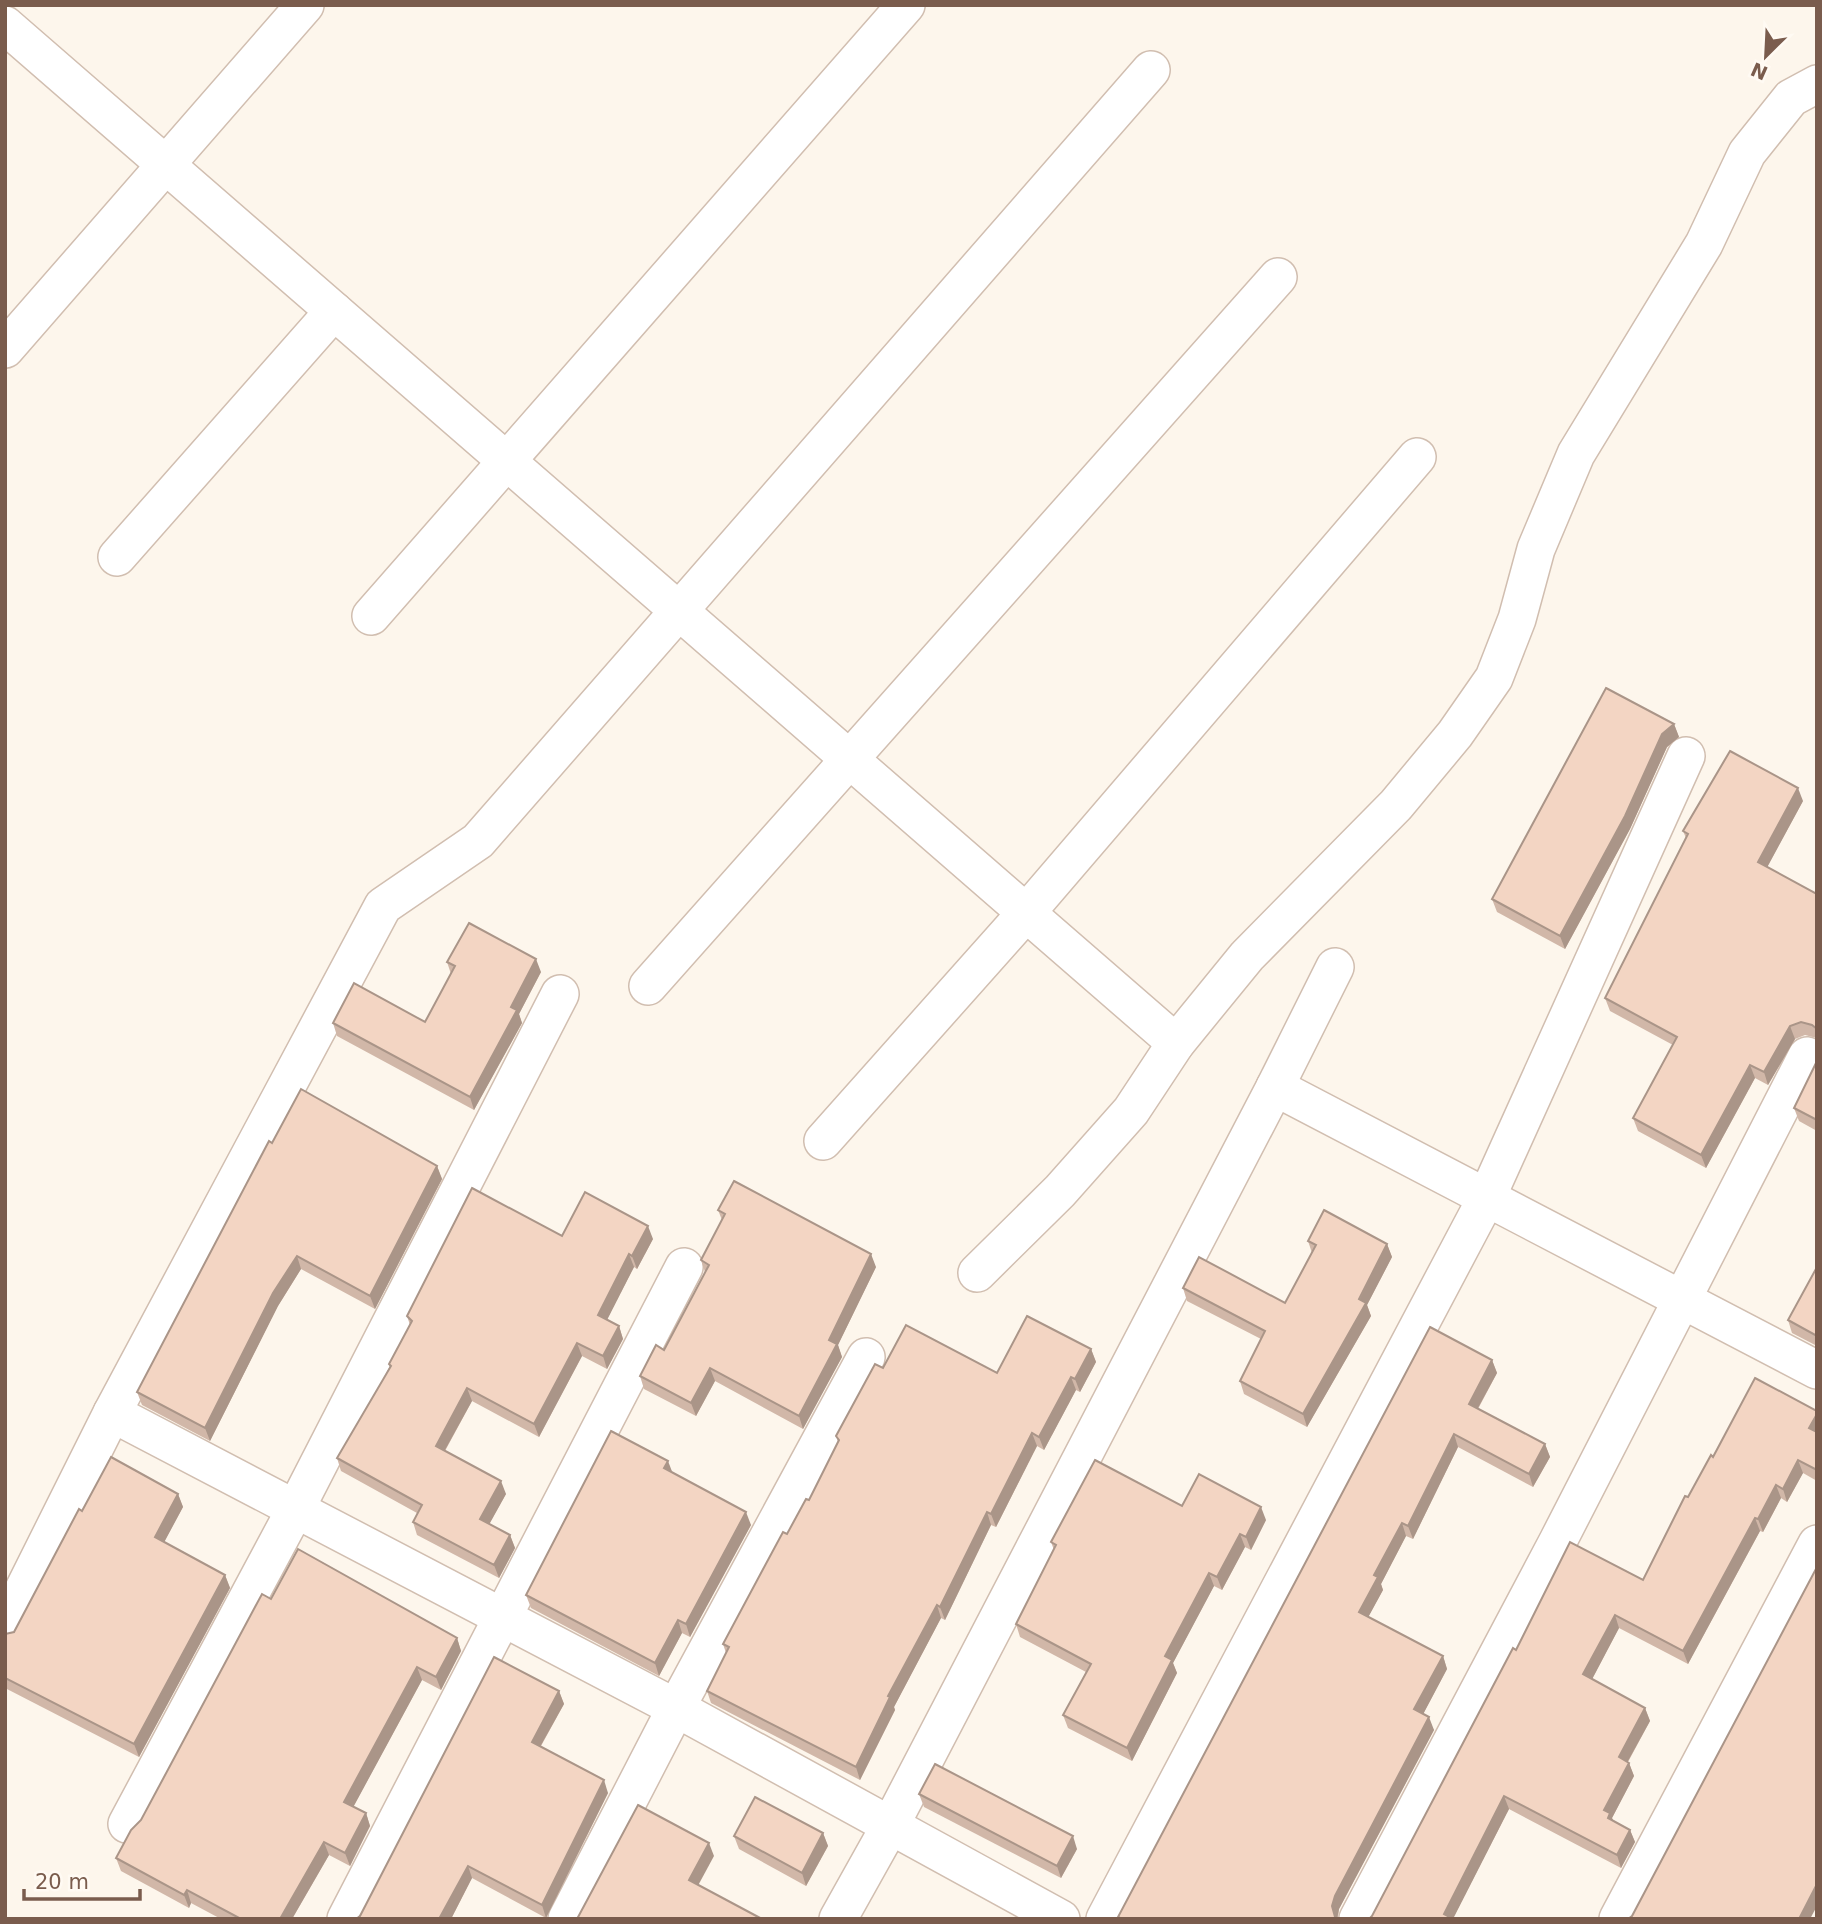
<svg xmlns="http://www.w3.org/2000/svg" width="1822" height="1924" font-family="'DejaVu Sans',sans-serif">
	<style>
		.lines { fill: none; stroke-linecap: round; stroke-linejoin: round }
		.street-casing { stroke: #d1beb0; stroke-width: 40 }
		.street { stroke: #fff; stroke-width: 37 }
		.wall { fill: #d1b7a8 }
		.shaded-wall { fill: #aa9588 }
		.building { fill: #f3d5c3; stroke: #aa9588; stroke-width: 2 }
	</style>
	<rect width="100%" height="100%" fill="#fdf6ec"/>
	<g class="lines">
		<g class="street-casing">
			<g id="street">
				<path d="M 5,25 L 1176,1043"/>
				<path d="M 5,349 L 305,5"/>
				<path d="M 117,557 L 334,311"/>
				<path d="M 371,616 L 906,5"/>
				<path d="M 648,986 L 1278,277"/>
				<path d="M 1275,1087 L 1335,967"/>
				<path d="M 823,1141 L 1026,913 L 1417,457"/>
				<path d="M 977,1273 L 1060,1191 L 1131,1111 L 1176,1043 L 1247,956 L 1396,805 L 1455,734 L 1494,678 L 1517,619 L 1536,549 L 1576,454 L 1704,244 L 1747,153 L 1791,98 L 1817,84"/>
				<path d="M 112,1413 L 676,1708 L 1061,1919"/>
				<path d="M 5,1627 L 112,1413 L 383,906 L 478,841 L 1151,70"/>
				<path d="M 127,1824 L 295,1510 L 560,994"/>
				<path d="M 346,1919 L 684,1267"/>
				<path d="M 567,1919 L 676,1708 L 866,1357"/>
				<path d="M 838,1919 L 890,1826 L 1275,1087 L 1817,1370"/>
				<path d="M 1105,1919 L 1486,1199 L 1686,756"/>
				<path d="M 1358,1919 L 1558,1541 L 1807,1056"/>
				<path d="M 1618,1919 L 1817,1544"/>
			</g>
		</g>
		<use href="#street" class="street"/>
	</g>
	<g class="wall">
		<path d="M 1674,724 L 1679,737 L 1667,747 L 1630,829 L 1565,949 L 1497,912 L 1492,899 Z"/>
		<path d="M 1803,801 L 1767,867 L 1817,894 L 1817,1038 L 1805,1035 L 1795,1039 L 1768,1085 L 1755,1078 L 1706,1168 L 1638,1131 L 1633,1118 L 1673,1045 L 1610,1011 L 1605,998 L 1686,838 L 1683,831 Z"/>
		<path d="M 447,962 L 541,972 L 519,1014 L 522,1023 L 474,1110 L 337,1036 L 333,1023 L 425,1022 L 451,974 Z"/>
		<path d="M 1817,1061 L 1817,1131 L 1799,1121 L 1794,1108 Z"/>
		<path d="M 272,1143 L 437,1166 L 442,1179 L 375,1309 L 301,1269 L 278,1306 L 210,1441 L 142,1405 L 137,1392 Z"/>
		<path d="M 718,1210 L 876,1267 L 838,1345 L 842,1357 L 803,1429 L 715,1381 L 696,1416 L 644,1389 L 640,1376 L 664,1350 L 705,1272 L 701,1260 L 722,1220 Z"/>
		<path d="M 562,1236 L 653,1239 L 637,1269 L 634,1267 L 607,1319 L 619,1326 L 623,1339 L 607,1369 L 582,1356 L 539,1437 L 472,1401 L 445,1451 L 506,1494 L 489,1524 L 510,1535 L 515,1548 L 499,1578 L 417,1535 L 413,1522 L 417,1513 L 341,1471 L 337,1458 L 390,1368 L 389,1364 L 410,1325 L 407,1316 Z"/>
		<path d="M 1308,1241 L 1387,1244 L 1392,1257 L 1367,1305 L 1371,1316 L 1307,1427 L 1244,1394 L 1240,1381 L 1261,1339 L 1187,1301 L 1183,1288 L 1285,1303 L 1312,1253 Z"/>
		<path d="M 1817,1267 L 1817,1346 L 1792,1333 L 1788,1320 Z"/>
		<path d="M 1091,1349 L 1096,1362 L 1080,1392 L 1076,1390 L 1044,1450 L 1037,1446 L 996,1527 L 991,1525 L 945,1620 L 941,1618 L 894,1707 L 895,1710 L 860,1780 L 711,1703 L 707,1691 L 726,1653 L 723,1644 L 809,1500 L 838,1442 L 836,1436 L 883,1368 L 997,1373 Z"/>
		<path d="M 1492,1360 L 1497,1373 L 1478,1409 L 1545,1444 L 1550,1457 L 1533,1487 L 1458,1447 L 1413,1539 L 1406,1536 L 1381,1584 L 1383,1590 L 1368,1617 L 1443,1656 L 1447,1669 L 1423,1714 L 1434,1730 L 1339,1909 L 1338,1919 L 1119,1919 L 1118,1917 Z"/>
		<path d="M 1817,1411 L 1817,1481 L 1803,1473 L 1787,1502 L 1781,1498 L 1763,1532 L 1760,1531 L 1688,1664 L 1619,1628 L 1592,1679 L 1645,1708 L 1650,1721 L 1628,1762 L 1629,1763 L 1634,1776 L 1612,1818 L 1613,1820 L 1630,1830 L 1635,1842 L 1621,1868 L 1509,1809 L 1453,1918 L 1372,1916 L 1516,1650 L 1643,1580 L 1688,1497 L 1713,1457 Z"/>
		<path d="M 673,1473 L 751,1525 L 690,1637 L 682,1633 L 659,1676 L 531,1608 L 526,1595 Z"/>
		<path d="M 178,1494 L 183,1507 L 164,1542 L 225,1575 L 230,1588 L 139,1757 L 5,1688 L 5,1634 L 14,1632 L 82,1511 Z"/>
		<path d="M 1266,1520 L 1251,1550 L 1245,1547 L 1222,1590 L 1214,1586 L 1173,1663 L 1177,1673 L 1132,1761 L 1068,1728 L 1063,1715 L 1086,1672 L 1020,1637 L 1016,1624 L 1054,1550 L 1051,1542 Z"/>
		<path d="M 271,1599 L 457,1638 L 461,1651 L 441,1690 L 422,1680 L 353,1807 L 366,1813 L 370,1826 L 350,1866 L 329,1855 L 292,1919 L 221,1919 L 191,1903 L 189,1908 L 121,1871 L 116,1858 L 141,1820 Z"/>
		<path d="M 559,1691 L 564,1704 L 541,1746 L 608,1793 L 546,1918 L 472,1878 L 451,1919 L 356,1919 Z"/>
		<path d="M 919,1794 L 1077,1849 L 1061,1878 L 924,1807 Z"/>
		<path d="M 823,1833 L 828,1846 L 806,1886 L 739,1849 L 734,1836 Z"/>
	</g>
	<g class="shaded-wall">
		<path d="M 1674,724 L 1679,737 L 1667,747 L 1630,829 L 1565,949 L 1560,936 L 1662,734 Z"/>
		<path d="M 1798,788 L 1803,801 L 1763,875 L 1758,862 Z"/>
		<path d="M 536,959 L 541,972 L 519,1014 L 522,1023 L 474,1110 L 470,1097 L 511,1007 Z"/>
		<path d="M 1790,1026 L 1795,1039 L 1768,1085 L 1764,1072 Z"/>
		<path d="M 1750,1065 L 1755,1078 L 1706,1168 L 1701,1155 Z"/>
		<path d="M 437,1166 L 442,1179 L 375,1309 L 370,1296 Z"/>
		<path d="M 648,1226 L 653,1239 L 637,1269 L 632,1256 Z"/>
		<path d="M 1387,1244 L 1392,1257 L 1367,1305 L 1371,1316 L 1307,1427 L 1303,1414 Z"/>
		<path d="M 629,1254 L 634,1267 L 603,1328 L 598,1315 Z"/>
		<path d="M 871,1254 L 876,1267 L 838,1345 L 842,1357 L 803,1429 L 799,1416 L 829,1340 Z"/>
		<path d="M 297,1256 L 301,1269 L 278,1306 L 210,1441 L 205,1428 L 273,1293 Z"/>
		<path d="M 619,1326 L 623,1339 L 607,1369 L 603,1356 Z"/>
		<path d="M 577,1343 L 582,1356 L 539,1437 L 534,1424 Z"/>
		<path d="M 1091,1349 L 1096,1362 L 1080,1392 L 1075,1379 Z"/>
		<path d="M 1492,1360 L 1497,1373 L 1473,1417 L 1469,1404 Z"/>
		<path d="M 710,1368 L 715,1381 L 696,1416 L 691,1403 Z"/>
		<path d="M 1071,1377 L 1076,1390 L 1044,1450 L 1039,1437 Z"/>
		<path d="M 467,1388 L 472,1401 L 440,1459 L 436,1446 Z"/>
		<path d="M 1817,1414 L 1817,1436 L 1809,1428 Z"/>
		<path d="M 1032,1433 L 1037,1446 L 996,1527 L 991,1514 Z"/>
		<path d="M 1454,1434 L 1458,1447 L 1413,1539 L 1408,1526 Z"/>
		<path d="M 1545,1444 L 1550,1457 L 1533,1487 L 1529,1474 Z"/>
		<path d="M 1798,1460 L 1803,1473 L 1787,1502 L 1783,1489 Z"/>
		<path d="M 668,1461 L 673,1474 L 664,1468 Z"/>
		<path d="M 501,1481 L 506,1494 L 485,1532 L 480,1519 Z"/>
		<path d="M 1776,1485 L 1781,1498 L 1763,1532 L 1758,1519 Z"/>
		<path d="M 178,1494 L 183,1507 L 160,1550 L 155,1537 Z"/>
		<path d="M 1261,1507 L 1266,1520 L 1251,1550 L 1246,1537 Z"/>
		<path d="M 746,1512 L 751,1525 L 690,1637 L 686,1624 Z"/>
		<path d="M 987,1512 L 991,1525 L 945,1620 L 940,1607 Z"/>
		<path d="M 1755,1518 L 1760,1531 L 1688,1664 L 1683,1651 Z"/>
		<path d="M 1402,1523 L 1406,1536 L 1381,1584 L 1383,1590 L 1364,1625 L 1359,1612 L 1374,1575 Z"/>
		<path d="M 1240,1534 L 1245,1547 L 1222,1590 L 1217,1577 Z"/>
		<path d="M 510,1535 L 515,1548 L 499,1578 L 494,1565 Z"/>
		<path d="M 1209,1573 L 1214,1586 L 1173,1663 L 1177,1673 L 1132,1761 L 1127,1748 L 1165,1656 Z"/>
		<path d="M 225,1575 L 230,1588 L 139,1757 L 134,1744 Z"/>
		<path d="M 937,1605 L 941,1618 L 894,1707 L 895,1710 L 860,1780 L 856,1767 L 888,1696 Z"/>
		<path d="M 1615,1615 L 1619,1628 L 1588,1687 L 1583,1674 Z"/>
		<path d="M 678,1620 L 682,1633 L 659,1676 L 655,1663 Z"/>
		<path d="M 457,1638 L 461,1651 L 441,1690 L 436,1677 Z"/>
		<path d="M 1443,1656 L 1447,1669 L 1419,1722 L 1414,1709 Z"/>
		<path d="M 417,1667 L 422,1680 L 349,1815 L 344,1802 Z"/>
		<path d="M 559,1691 L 564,1704 L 536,1754 L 532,1742 Z"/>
		<path d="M 1645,1708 L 1650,1721 L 1623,1770 L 1619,1757 Z"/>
		<path d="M 1429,1717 L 1434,1730 L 1339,1909 L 1337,1919 L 1336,1919 L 1332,1906 L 1335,1896 Z"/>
		<path d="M 1629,1763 L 1634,1776 L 1612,1818 L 1615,1826 L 1613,1831 L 1604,1810 Z"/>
		<path d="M 604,1780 L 608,1793 L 546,1918 L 542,1905 Z"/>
		<path d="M 1504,1796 L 1509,1809 L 1453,1919 L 1444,1914 Z"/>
		<path d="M 366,1813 L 370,1826 L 350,1866 L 345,1853 Z"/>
		<path d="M 1630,1830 L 1635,1842 L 1621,1868 L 1617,1855 Z"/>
		<path d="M 823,1833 L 828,1846 L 806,1886 L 802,1873 Z"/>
		<path d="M 1073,1836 L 1077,1849 L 1061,1878 L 1057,1866 Z"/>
		<path d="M 324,1842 L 329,1855 L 292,1919 L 280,1919 Z"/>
		<path d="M 709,1843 L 714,1856 L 694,1893 L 689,1880 Z"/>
		<path d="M 468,1866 L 472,1878 L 451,1919 L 439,1919 Z"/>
		<path d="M 1817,1884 L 1817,1906 L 1810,1919 L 1799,1919 Z"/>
		<path d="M 187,1890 L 191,1903 L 189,1908 L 184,1895 Z"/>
	</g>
	<g class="building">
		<path d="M 1606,688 L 1674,724 L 1662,734 L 1625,816 L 1560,936 L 1492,899 Z"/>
		<path d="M 1730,751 L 1798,788 L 1758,862 L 1817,894 L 1817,1029 L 1812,1025 L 1801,1022 L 1790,1026 L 1764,1072 L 1750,1065 L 1701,1155 L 1633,1118 L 1677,1037 L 1605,998 L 1688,834 L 1683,831 Z"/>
		<path d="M 469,923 L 536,959 L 511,1007 L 517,1010 L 470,1097 L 333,1023 L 354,983 L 425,1022 L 455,966 L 447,962 Z"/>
		<path d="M 1817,1061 L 1817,1120 L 1794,1108 Z"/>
		<path d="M 301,1089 L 437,1166 L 370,1296 L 297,1256 L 273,1293 L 205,1428 L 137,1392 L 269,1141 L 272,1143 Z"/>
		<path d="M 734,1181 L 871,1254 L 829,1340 L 837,1344 L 799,1416 L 710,1368 L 691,1403 L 640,1376 L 656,1345 L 664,1350 L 709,1265 L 701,1260 L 725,1214 L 718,1210 Z"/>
		<path d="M 472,1188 L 562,1236 L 585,1192 L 648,1226 L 632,1256 L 629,1254 L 598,1315 L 619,1326 L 603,1356 L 577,1343 L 534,1424 L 467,1388 L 436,1446 L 501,1481 L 480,1519 L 510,1535 L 494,1565 L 413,1522 L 422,1505 L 337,1458 L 391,1366 L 389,1364 L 412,1321 L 407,1316 Z"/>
		<path d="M 1324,1210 L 1387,1244 L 1359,1299 L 1366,1303 L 1303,1414 L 1240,1381 L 1265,1331 L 1183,1288 L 1199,1257 L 1285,1303 L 1316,1245 L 1308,1241 Z"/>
		<path d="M 1817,1267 L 1817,1336 L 1788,1320 Z"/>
		<path d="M 1027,1316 L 1091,1349 L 1075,1379 L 1071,1377 L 1039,1437 L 1032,1433 L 991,1514 L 987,1512 L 940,1607 L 937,1605 L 888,1696 L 890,1697 L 856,1767 L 707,1691 L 729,1647 L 723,1644 L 783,1532 L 787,1534 L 806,1499 L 809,1500 L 839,1440 L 836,1436 L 875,1364 L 883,1368 L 906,1325 L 997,1373 Z"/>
		<path d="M 1430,1327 L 1492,1360 L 1469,1404 L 1545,1444 L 1529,1474 L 1454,1434 L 1408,1526 L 1402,1523 L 1374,1575 L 1378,1577 L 1359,1612 L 1443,1656 L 1414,1709 L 1429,1717 L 1335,1896 L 1332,1906 L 1335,1917 L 1338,1919 L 1122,1919 L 1118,1917 Z"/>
		<path d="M 1755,1378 L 1817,1411 L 1817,1414 L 1809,1428 L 1817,1432 L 1817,1470 L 1798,1460 L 1783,1489 L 1776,1485 L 1758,1519 L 1755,1518 L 1683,1651 L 1615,1615 L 1583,1674 L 1645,1708 L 1619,1757 L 1629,1763 L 1604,1810 L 1610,1813 L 1608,1818 L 1630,1830 L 1617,1855 L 1504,1796 L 1444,1914 L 1453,1919 L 1369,1919 L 1372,1916 L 1513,1648 L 1516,1650 L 1570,1542 L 1643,1580 L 1685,1496 L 1688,1497 L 1711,1455 L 1713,1457 Z"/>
		<path d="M 611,1431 L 668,1461 L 664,1468 L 746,1512 L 686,1624 L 678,1620 L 655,1663 L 526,1595 Z"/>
		<path d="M 111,1457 L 178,1494 L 155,1537 L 225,1575 L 134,1744 L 5,1678 L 5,1634 L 14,1632 L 79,1509 L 82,1511 Z"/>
		<path d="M 1095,1460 L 1182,1506 L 1199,1474 L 1261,1507 L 1246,1537 L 1240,1534 L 1217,1577 L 1209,1573 L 1165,1656 L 1172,1660 L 1127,1748 L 1063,1715 L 1091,1664 L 1016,1624 L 1056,1545 L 1051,1542 Z"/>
		<path d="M 298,1549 L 457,1638 L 436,1677 L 417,1667 L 344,1802 L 366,1813 L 345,1853 L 324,1842 L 280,1919 L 241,1919 L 187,1890 L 184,1895 L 116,1858 L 131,1830 L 141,1820 L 262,1594 L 271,1599 Z"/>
		<path d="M 1817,1567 L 1817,1884 L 1799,1919 L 1628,1919 L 1632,1916 Z"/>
		<path d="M 494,1657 L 559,1691 L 532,1742 L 604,1780 L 542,1905 L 468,1866 L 439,1919 L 356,1919 L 360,1916 Z"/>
		<path d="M 935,1764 L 1073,1836 L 1057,1866 L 919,1794 Z"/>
		<path d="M 755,1797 L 823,1833 L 802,1873 L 734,1836 Z"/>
		<path d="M 638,1805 L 709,1843 L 689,1880 L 762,1919 L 577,1919 Z"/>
	</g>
	<rect width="1822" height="1924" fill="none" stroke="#7a5c4d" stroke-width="14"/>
	<g transform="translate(1766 56) rotate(204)" stroke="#fffaf3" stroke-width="5" paint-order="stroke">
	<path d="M0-5L12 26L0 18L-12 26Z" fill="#7a5c4d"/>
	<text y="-10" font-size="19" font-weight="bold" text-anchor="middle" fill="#7a5c4d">N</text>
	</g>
	<path d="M24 1889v10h116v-10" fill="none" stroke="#7a5c4d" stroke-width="3.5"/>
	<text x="35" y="1889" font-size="21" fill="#7a5c4d" stroke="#fffaf3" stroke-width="5" paint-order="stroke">20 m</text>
</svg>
